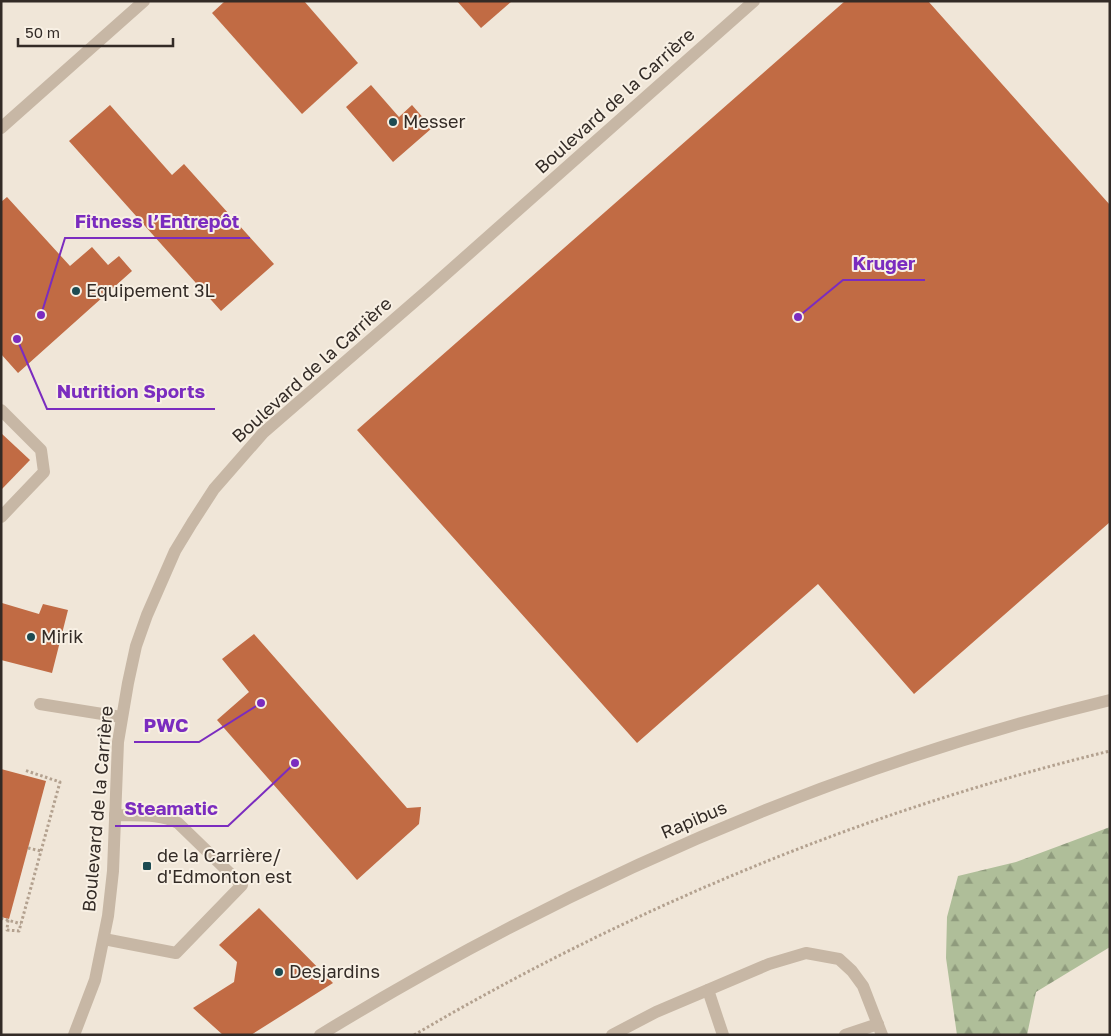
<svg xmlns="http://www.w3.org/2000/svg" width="1111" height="1036" font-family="'Golos Text',sans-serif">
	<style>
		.forest { fill: url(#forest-firs) }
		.building { fill: #c16b44 }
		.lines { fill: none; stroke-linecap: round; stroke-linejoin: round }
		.path { stroke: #b3a18f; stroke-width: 3; stroke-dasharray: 2.5 2.5; stroke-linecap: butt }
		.minor { stroke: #c7b7a5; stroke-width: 12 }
		.poi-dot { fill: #1d4b52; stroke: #f8f0e4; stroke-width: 2 }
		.labels { text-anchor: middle; stroke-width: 4; stroke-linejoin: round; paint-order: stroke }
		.street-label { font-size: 18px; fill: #332b26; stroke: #f8f0e4 }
		.poi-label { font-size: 18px; fill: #332b26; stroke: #f8f0e4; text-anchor: start }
		.leader { fill: none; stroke: #7b2cbf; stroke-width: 2 }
		.callout-dot { fill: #7b2cbf; stroke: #f8f0e4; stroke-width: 2 }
		.callout-label { font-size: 19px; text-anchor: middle; font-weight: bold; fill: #7b2cbf; stroke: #f8f0e4; stroke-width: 4; stroke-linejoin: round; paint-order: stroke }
	</style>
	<defs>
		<pattern id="forest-firs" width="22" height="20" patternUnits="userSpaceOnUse" patternTransform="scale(1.25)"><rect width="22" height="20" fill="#afbe99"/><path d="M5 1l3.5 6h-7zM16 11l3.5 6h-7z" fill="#8f9b7d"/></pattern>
	</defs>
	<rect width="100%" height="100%" fill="#f0e6d8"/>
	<path class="forest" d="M 1110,827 L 1110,947 L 1036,992 L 1027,1035 L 957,1035 L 946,958 L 947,917 L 958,876 L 1016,862 Z"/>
	<g class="building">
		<path d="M 225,1 L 304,1 L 358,63 L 302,114 L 212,13 Z"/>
		<path d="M 457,1 L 512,1 L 481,28 Z"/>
		<path d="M 845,1 L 928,1 L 1110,205 L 1110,522 L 914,694 L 818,584 L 637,743 L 357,430 Z"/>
		<path d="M 371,85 L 399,117 L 412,105 L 432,128 L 393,162 L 346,107 Z"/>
		<path d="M 110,105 L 172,175 L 184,164 L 274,264 L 221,311 L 69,141 Z"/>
		<path d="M 7,197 L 70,266 L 92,247 L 108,265 L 119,256 L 132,271 L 18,373 L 1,354 L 1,202 Z"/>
		<path d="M 1,433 L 30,460 L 1,490 Z"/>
		<path d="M 2,603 L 39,614 L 43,604 L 68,610 L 52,673 L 1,660 Z"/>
		<path d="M 254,634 L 407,808 L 421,807 L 419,824 L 357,880 L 217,720 L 249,692 L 222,659 Z"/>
		<path d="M 1,769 L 46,781 L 9,919 L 1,917 Z"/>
		<path d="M 259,908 L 333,983 L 251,1035 L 223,1035 L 193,1008 L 234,982 L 237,962 L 219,945 Z"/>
	</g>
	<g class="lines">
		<g class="path">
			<path d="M 28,848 L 41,851"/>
			<path d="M 1,918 L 21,924"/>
			<path d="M 8,920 L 7,930 L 19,931 L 60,782 L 24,770"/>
			<path d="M 414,1035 C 630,908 866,810 1110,751"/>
		</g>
		<g class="minor">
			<path d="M 1,128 L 144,1"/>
			<path d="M 1,410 L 41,450 L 44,472 L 1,517"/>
			<path d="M 40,704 L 121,717"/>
			<path d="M 104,939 L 176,953 L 242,885 L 178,823 C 160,813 135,816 115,815"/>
			<path d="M 708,990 L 723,1035"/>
			<path d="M 74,1035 L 95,980 L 108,916 L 113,871 L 118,742 L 128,683 L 136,646 L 147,615 L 175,551 L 192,523 L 214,489 L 263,433 L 428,290 L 754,1"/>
			<path d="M 320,1035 C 567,884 827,768 1110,700"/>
			<path d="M 612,1035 L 656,1012 L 769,964 L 806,953 L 839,959 L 852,971 L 863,986 L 882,1035"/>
			<path d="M 845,1035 L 878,1024"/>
		</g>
	</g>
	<g class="poi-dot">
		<circle cx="393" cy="122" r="5"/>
		<circle cx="76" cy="291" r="5"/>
		<circle cx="31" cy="637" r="5"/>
		<rect x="142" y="861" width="10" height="10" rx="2.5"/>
		<circle cx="279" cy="972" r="5"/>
	</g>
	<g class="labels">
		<g class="street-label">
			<text transform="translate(615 101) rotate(-42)" y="6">Boulevard de la Carrière</text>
			<text transform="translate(312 370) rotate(-42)" y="6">Boulevard de la Carrière</text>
			<text transform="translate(98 809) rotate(-85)" y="6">Boulevard de la Carrière</text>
			<text transform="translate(694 820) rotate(-23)" y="6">Rapibus</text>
		</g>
		<g class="poi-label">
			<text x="403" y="128">Messer</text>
			<text x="86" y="297">Equipement 3L</text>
			<text x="41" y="643">Mirik</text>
			<text x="157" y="862">de la Carrière/<tspan x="157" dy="21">d'Edmonton est</tspan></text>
			<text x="289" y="978">Desjardins</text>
		</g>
	</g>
	<path class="leader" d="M41 315L65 238H250M798 317L843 280H925M17 339L47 409H215M261 703L199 742H134M295 763L228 826H115"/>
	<g class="callout-dot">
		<circle cx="41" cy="315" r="5"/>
		<circle cx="798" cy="317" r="5"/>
		<circle cx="17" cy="339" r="5"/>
		<circle cx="261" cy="703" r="5"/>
		<circle cx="295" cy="763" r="5"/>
	</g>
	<g class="callout-label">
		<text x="157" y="228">Fitness l’Entrepôt</text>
		<text x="884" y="270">Kruger</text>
		<text x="131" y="398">Nutrition Sports</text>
		<text x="166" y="732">PWC</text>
		<text x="171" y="815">Steamatic</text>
	</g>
	<rect width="1111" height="1036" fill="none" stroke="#332b26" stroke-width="5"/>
	<path d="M18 38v8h155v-8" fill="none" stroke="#332b26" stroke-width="2.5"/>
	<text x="25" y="38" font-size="15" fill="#332b26" stroke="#f8f0e4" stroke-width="4" paint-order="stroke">50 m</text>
</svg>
